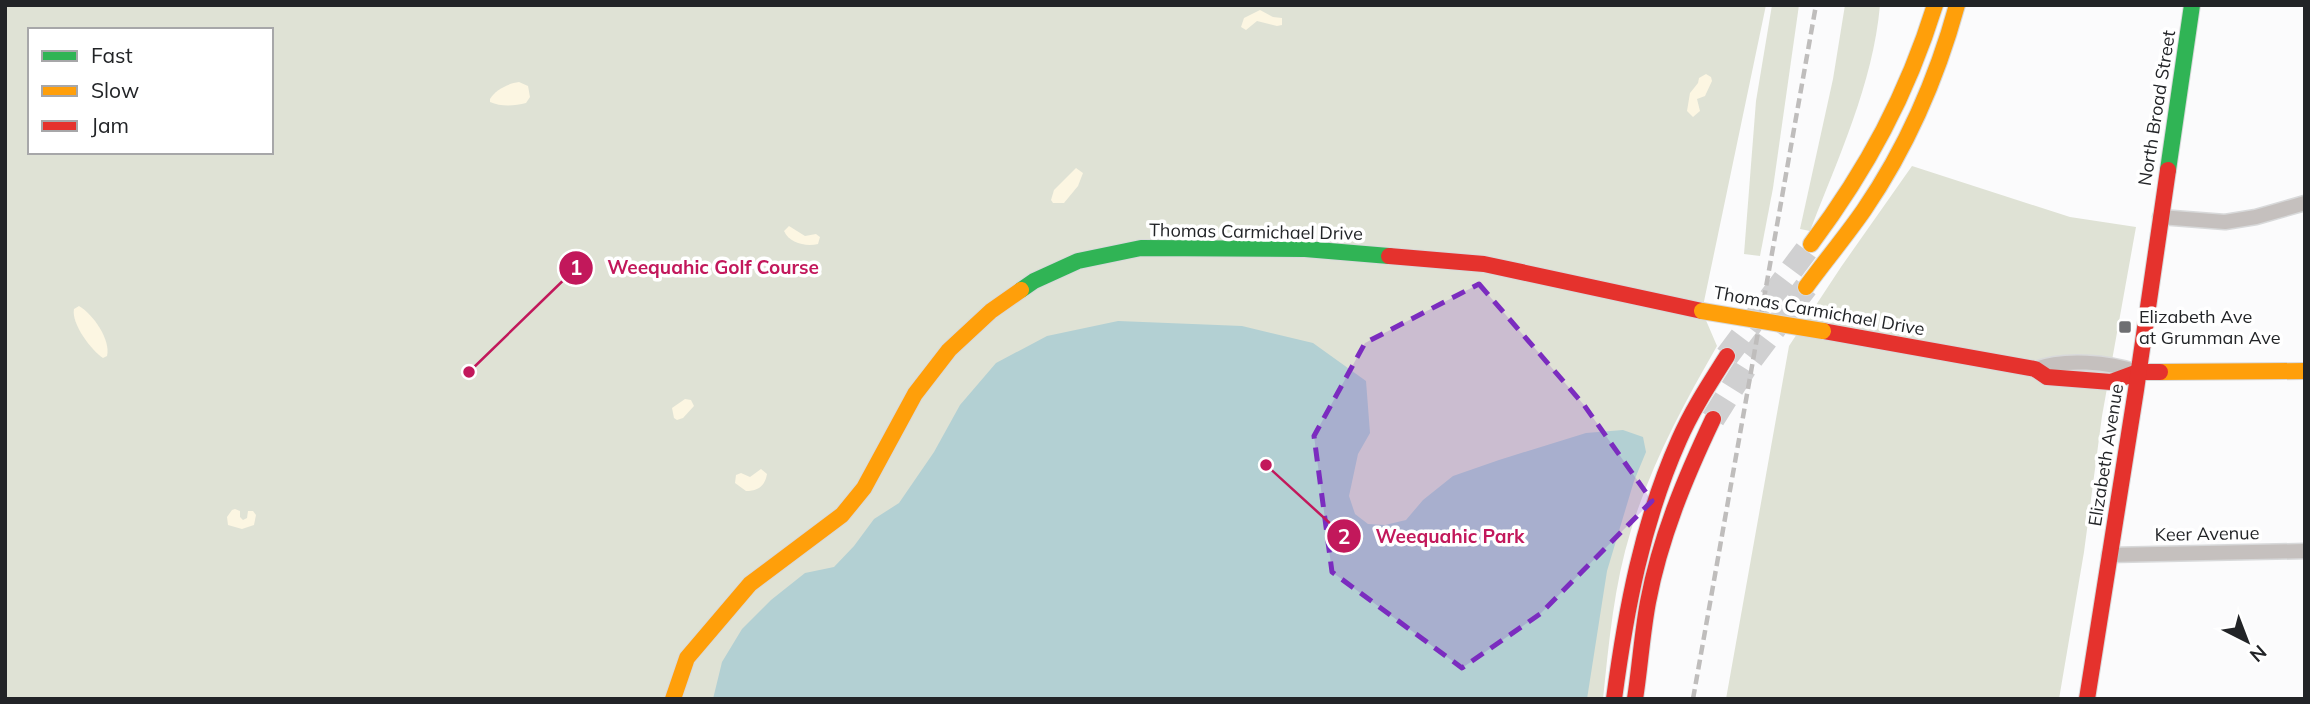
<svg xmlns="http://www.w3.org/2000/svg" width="2310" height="704" font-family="Mulish,sans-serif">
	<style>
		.green { fill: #dfe2d5; fill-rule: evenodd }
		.sand { fill: #fcf6e2 }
		.water { fill: #b3d0d3 }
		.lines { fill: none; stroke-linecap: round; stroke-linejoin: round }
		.highway-tunnel { stroke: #d0d0d1; stroke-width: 24; stroke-dasharray: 24 12; stroke-linecap: butt }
		.street-casing { stroke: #d8d9da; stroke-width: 17 }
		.fast-casing { stroke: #d8d9da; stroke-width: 18 }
		.slow-casing { stroke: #d8d9da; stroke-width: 18 }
		.jam-casing { stroke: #d8d9da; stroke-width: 18 }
		.street { stroke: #c5c0be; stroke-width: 14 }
		.fast { stroke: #30b455; stroke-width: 16 }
		.slow { stroke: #ff9f0a; stroke-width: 16 }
		.jam { stroke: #e5322d; stroke-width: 16 }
		.rail { stroke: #bfbdbc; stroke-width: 4.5; stroke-dasharray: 10 5; stroke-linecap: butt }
		.slow-bridge-casing { stroke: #d8d9da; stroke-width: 18; stroke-linecap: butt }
		.slow-bridge { stroke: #ff9f0a; stroke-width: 16 }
		.marked { fill: #7b2cbf; fill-opacity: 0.2; stroke: #7b2cbf; stroke-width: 5; stroke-dasharray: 14 9; stroke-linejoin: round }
		.poi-dot { fill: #6e6f72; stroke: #fff; stroke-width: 2.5 }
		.labels { text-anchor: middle; stroke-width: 7; stroke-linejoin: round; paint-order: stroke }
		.street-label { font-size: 18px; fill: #222427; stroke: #fff }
		.poi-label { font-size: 18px; fill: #222427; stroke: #fff; text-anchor: start }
		.leader { fill: none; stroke: #c2185b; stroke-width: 2.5 }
		.callout-dot { fill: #c2185b; stroke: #fff; stroke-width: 2.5 }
		.mark-label { font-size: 21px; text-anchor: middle; font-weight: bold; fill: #fff }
		.callout-label { font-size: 19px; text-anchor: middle; font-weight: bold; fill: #c2185b; stroke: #fff; stroke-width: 7; stroke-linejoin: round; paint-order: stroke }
	</style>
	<rect width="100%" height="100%" fill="#fbfbfc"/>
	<g class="green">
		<path d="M 5,5 L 1766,5 L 1702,311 L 1717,346 C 1683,405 1651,465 1631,530 C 1614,585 1609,642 1603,699 L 5,699 ZM 30,30 L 271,30 L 271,152 L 30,152 Z"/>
		<path d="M 1772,5 L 1799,5 L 1773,188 L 1760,256 L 1744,254 L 1756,101 Z"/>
		<path d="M 1845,5 L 1880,5 C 1873,84 1838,158 1810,231 L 1800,229 L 1833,79 Z"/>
		<path d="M 1912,166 L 2070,217 L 2136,227 L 2102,416 L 2084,552 L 2059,699 L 1726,699 L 1789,346 L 1841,267 Z"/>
	</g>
	<g class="sand">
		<path d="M 1260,10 L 1273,17 L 1282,18 L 1282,25 L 1277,26 L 1257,21 L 1246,30 L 1241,27 L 1244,18 Z"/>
		<path d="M 1706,74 L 1711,77 L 1712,81 L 1705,96 L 1697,99 L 1700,111 L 1693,117 L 1687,111 L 1690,93 L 1698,83 L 1699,78 Z"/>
		<path d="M 519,82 L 528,86 L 530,97 L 526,103 C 515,106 501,107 490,102 L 490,99 C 495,90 509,83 519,82 Z"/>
		<path d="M 1076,168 L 1083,173 L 1078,186 L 1064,203 L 1053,203 L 1051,200 L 1054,190 Z"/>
		<path d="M 789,226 L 805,236 L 816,234 L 820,237 L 818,244 C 806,247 789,243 784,231 Z"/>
		<path d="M 79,306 C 93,314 111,340 107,356 L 103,358 C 92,351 71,324 74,309 Z"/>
		<path d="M 685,399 L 691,400 L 694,406 L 683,418 L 677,420 L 674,418 L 672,408 Z"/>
		<path d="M 761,469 L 767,474 C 765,486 758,491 746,491 L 735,483 L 736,475 L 741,473 L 750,477 Z"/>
		<path d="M 235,509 L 240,511 L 240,517 L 243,520 L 247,518 L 248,511 L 253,511 L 256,515 L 254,525 L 242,529 L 228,525 L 227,517 L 232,510 Z"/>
	</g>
	<path class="water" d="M 1118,321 L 1242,326 L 1313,343 L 1366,381 L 1370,433 L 1358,454 L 1349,496 L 1355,514 L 1368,524 L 1385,525 L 1406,520 L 1423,500 L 1453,476 L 1499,460 L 1586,433 L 1623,430 L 1643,437 L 1646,452 L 1634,481 L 1607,571 L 1587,699 L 713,699 L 722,662 L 742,629 L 771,600 L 805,573 L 834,567 L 854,546 L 874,519 L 899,503 L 934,452 L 960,405 L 996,363 L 1047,336 Z"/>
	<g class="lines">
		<g class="highway-tunnel">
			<path d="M 1727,356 L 1811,244"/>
			<path d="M 1713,419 L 1746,366 L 1806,287"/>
		</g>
		<g class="street-casing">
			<g id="street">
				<path d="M 2160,217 L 2225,222 L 2256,217 L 2305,203"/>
				<path d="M 2035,369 C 2065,358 2108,362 2138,372"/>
				<path d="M 2109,555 L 2305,551"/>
			</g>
		</g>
		<g class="fast-casing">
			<g id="fast">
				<path d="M 2168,170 L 2192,5"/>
				<path d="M 1021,290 L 1034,281 L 1078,261 L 1141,248 L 1305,249 L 1389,256"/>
			</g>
		</g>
		<g class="slow-casing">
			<g id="slow">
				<path d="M 1811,244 C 1867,169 1907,95 1935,5"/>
				<path d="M 1806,287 C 1825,261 1846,236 1864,210 C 1907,147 1937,78 1957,5"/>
				<path d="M 2160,372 L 2305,371"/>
				<path d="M 673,699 L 687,658 L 750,584 L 842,515 L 864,488 L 915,394 L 949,350 L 991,311 L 1021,290"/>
			</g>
		</g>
		<g class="jam-casing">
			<g id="jam">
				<path d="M 1389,256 L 1484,264 L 1702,311"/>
				<path d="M 1823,331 L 2035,369 L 2047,377 L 2111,382 L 2138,372 L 2160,372"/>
				<path d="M 1614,699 C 1626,610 1642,523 1679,440 C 1692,410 1710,383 1727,356"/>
				<path d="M 1635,699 C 1640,667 1642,634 1648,602 C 1660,538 1685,478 1713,419"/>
				<path d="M 2087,699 L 2136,390 L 2168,170"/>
			</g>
		</g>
		<use href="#street" class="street"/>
		<use href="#fast" class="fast"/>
		<use href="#slow" class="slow"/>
		<use href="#jam" class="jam"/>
		<path class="rail" d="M 1693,699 L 1816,5"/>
		<g class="slow-bridge-casing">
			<path id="slow-bridge" d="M 1702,311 L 1823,331"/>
		</g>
		<use href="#slow-bridge" class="slow-bridge"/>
	</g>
	<path class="marked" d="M 1479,284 L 1584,405 L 1652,501 L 1540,614 L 1462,668 L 1332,572 L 1314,436 L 1365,343 Z"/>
	<rect class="poi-dot" x="2118" y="320" width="14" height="14" rx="3.5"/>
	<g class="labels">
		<g class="street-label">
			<text transform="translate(2157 108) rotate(-81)" y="6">North Broad Street</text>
			<text transform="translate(1256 232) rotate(1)" y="6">Thomas Carmichael Drive</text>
			<text transform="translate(1819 311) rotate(10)" y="6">Thomas Carmichael Drive</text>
			<text transform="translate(2106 455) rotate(-81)" y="6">Elizabeth Avenue</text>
			<text transform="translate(2207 534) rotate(-1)" y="6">Keer Avenue</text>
		</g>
		<g class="poi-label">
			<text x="2139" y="323">Elizabeth Ave<tspan x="2139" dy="21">at Grumman Ave</tspan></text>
		</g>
	</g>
	<path class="leader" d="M469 372L576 268M1266 465L1344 536"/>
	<g class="callout-dot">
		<circle cx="469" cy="372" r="7"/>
		<circle cx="1266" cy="465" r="7"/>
		<circle cx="576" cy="268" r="18"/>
		<circle cx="1344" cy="536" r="18"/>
	</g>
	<g class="mark-label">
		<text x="576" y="275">1</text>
		<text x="1344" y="544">2</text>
	</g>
	<g class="callout-label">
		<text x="713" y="274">Weequahic Golf Course</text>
		<text x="1450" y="543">Weequahic Park</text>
	</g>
	<rect width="2310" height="704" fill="none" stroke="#222427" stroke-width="14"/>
	<rect x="28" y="28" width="245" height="126" fill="#ffffff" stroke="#a7a7a9" stroke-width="2"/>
	<rect x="42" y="51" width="35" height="10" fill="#30b455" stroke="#a7a7a9" stroke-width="2"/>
	<text x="91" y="63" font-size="21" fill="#222427">Fast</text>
	<rect x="42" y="86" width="35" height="10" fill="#ff9f0a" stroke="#a7a7a9" stroke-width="2"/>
	<text x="91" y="98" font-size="21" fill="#222427">Slow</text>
	<rect x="42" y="121" width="35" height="10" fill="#e5322d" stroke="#a7a7a9" stroke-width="2"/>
	<text x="91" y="133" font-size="21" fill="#222427">Jam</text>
	<g transform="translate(2247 641) rotate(138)" stroke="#ffffff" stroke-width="5" paint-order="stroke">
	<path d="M0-5L12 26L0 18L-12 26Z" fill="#222427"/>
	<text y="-10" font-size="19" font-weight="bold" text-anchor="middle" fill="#222427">N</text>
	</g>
</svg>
